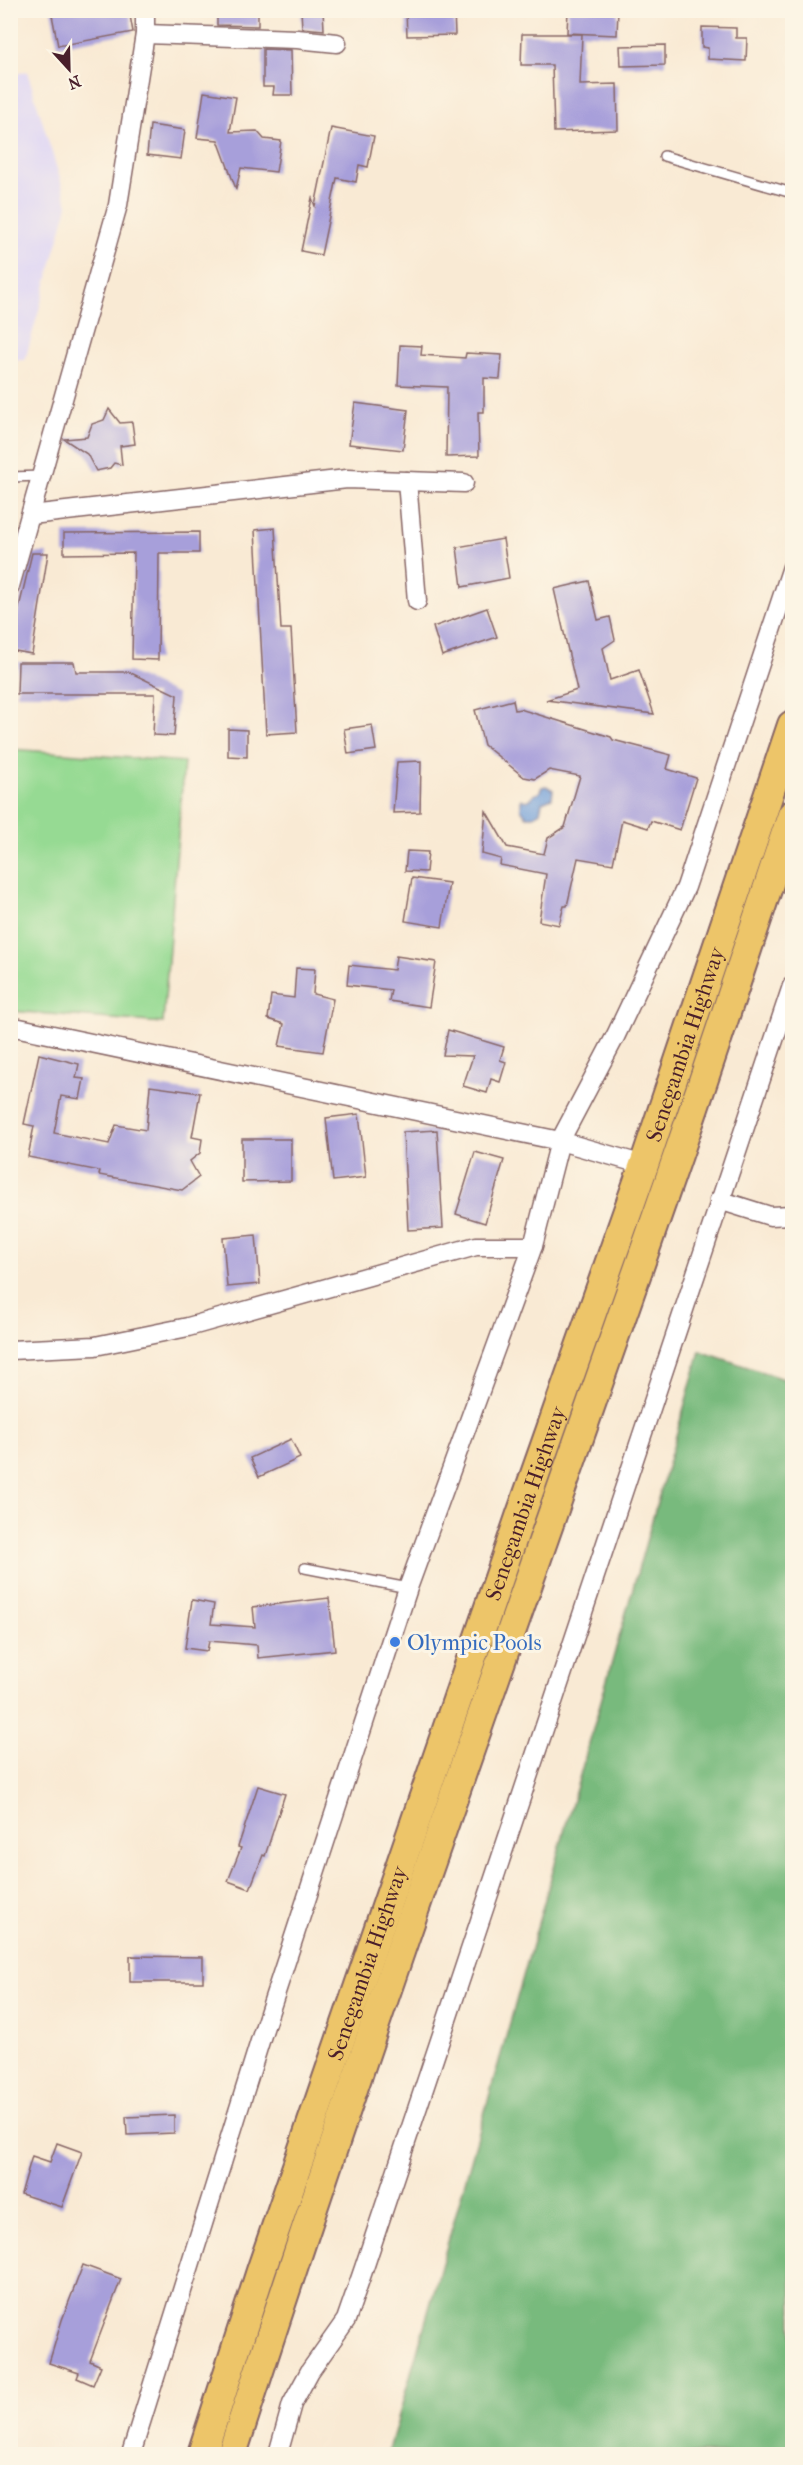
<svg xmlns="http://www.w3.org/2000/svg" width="803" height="2465" font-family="'IM FELL French Canon',serif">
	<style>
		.built { fill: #ded5f5 }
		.green { fill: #96da93; stroke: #707c5f; stroke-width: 1.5 }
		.forest { fill: #78ba7d; stroke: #616c54; stroke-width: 1.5 }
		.water { fill: #719fd9; stroke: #5e5f82; stroke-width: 1.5 }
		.building { fill: #a79fda }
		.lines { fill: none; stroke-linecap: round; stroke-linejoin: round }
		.lane-casing { stroke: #876666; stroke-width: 12 }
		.street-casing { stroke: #876666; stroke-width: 21 }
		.primary-casing { stroke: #876666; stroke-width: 32 }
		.lane { stroke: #fff; stroke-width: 9 }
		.street { stroke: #fff; stroke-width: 18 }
		.primary { stroke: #edc569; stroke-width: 28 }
		.shop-dot { fill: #3f7fe0; stroke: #fcf5e5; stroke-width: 2 }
		.labels { text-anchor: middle; stroke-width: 6; stroke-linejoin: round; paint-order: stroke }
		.street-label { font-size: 22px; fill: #4a1f2b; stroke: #fcf5e5 }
		.shop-label { font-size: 22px; fill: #366cbe; stroke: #fcf5e5; text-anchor: start }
	</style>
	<rect width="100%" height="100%" fill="#fcf5e5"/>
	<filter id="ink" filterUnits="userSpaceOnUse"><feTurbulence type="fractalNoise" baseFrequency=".0167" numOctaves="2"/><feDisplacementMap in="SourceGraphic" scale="12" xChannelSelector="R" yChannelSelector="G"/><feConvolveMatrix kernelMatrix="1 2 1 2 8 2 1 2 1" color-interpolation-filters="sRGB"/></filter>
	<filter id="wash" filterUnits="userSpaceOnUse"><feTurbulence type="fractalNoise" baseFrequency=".008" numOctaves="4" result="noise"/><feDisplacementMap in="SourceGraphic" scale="24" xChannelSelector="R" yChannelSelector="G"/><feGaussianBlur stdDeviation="1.35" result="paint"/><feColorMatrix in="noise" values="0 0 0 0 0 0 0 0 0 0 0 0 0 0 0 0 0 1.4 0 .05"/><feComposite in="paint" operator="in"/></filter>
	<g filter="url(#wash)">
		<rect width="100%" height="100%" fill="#f9ead4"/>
		<path class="built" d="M 27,71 L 68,205 L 25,360 L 11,360 L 11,76 Z"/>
		<path class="green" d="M 10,749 L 184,762 L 163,1023 L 11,1011 Z"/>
		<path class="forest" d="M 700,1351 L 792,1382 L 792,2454 L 388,2454 Z"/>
		<path class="water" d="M 546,786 L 553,790 L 552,798 L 542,802 L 540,812 L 534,816 L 526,816 L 521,809 L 521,799 L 526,801 L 531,799 L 533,795 L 539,793 L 542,787 Z"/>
		<g id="blocks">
			<g class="building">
				<path d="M 51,10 L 129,10 L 133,32 L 58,46 Z"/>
				<path d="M 217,10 L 258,10 L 258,26 L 217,25 Z"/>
				<path d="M 301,10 L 323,10 L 324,30 L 302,28 Z"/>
				<path d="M 406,10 L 454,10 L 455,35 L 407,36 Z"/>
				<path d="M 568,10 L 618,10 L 617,35 L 567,33 Z"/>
				<path d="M 702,27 L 736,28 L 736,38 L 747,38 L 746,61 L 708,59 L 708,48 L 702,47 Z"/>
				<path d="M 522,34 L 582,34 L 580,85 L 617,84 L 618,130 L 554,132 L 552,65 L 521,65 Z"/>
				<path d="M 665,45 L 665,65 L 621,66 L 620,46 Z"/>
				<path d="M 263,49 L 291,50 L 292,95 L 273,95 L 274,87 L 263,87 Z"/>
				<path d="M 204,92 L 236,97 L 230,132 L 257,131 L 264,139 L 281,141 L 276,172 L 241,168 L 236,189 L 218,140 L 197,138 Z"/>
				<path d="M 150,125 L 185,130 L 181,159 L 147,155 Z"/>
				<path d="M 331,128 L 374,136 L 368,167 L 359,165 L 356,182 L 337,178 L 321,255 L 301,251 L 312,198 L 315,206 Z"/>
				<path d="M 400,345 L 422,346 L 421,355 L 465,358 L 466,353 L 502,355 L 500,379 L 484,378 L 484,412 L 478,412 L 479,456 L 446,457 L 447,387 L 398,385 Z"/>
				<path d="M 355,403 L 408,410 L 403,450 L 349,444 Z"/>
				<path d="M 109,409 L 120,423 L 132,422 L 135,444 L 120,446 L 122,465 L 114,463 L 110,468 L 96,471 L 87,454 L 64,439 L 87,437 L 92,424 L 104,420 Z"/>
				<path d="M 275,528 L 281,629 L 291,629 L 297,732 L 266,734 L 255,530 Z"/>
				<path d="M 199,532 L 199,553 L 159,553 L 158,660 L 132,659 L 134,553 L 64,554 L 64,533 Z"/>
				<path d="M 503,539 L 509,578 L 462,587 L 457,547 Z"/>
				<path d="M 32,553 L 48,553 L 32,654 L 10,650 L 10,645 Z"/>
				<path d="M 589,581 L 598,620 L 610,617 L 615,640 L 603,648 L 610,680 L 639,670 L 654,714 L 546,700 L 577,690 L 554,589 Z"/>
				<path d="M 487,608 L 497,637 L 442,656 L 433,627 Z"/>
				<path d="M 18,662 L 74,662 L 76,672 L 129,672 L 177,695 L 174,736 L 153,735 L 155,694 L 17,694 Z"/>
				<path d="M 513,700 L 515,710 L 520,709 L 611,737 L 613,740 L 671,755 L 667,769 L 696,778 L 680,830 L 651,821 L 648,828 L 622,820 L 613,864 L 578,858 L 567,906 L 564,906 L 559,925 L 539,921 L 546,874 L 500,865 L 501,859 L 482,854 L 486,811 L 507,847 L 544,854 L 548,838 L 565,827 L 580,776 L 549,770 L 535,779 L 524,777 L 484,745 L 475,710 Z"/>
				<path d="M 372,725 L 376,750 L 348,754 L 344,729 Z"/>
				<path d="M 228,729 L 247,730 L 247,757 L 228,756 Z"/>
				<path d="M 421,761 L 420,812 L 393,813 L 397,762 Z"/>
				<path d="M 407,851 L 428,852 L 426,872 L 405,871 Z"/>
				<path d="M 412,878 L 449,883 L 442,927 L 405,921 Z"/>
				<path d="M 396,956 L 436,962 L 429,1007 L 389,1001 L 391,990 L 347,985 L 349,965 L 394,970 Z"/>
				<path d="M 296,968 L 315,969 L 313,994 L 333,999 L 323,1052 L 279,1046 L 284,1024 L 268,1019 L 271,995 L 294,998 Z"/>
				<path d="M 448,1030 L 504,1047 L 500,1060 L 506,1062 L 500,1082 L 491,1079 L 487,1093 L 463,1086 L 473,1056 L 443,1055 Z"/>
				<path d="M 39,1054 L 79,1064 L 76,1078 L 84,1079 L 80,1099 L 61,1096 L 54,1133 L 109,1144 L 116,1125 L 146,1130 L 150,1086 L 200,1093 L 192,1137 L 202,1139 L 200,1153 L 190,1161 L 199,1177 L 182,1190 L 99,1175 L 100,1171 L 28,1157 L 34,1126 L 24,1124 Z"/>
				<path d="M 359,1114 L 366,1177 L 333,1181 L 326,1118 Z"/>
				<path d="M 437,1130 L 443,1228 L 408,1230 L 403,1132 Z"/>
				<path d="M 242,1139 L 291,1139 L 291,1181 L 242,1182 Z"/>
				<path d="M 475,1152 L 504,1160 L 485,1223 L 456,1214 Z"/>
				<path d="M 256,1235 L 260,1284 L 227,1287 L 223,1238 Z"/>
				<path d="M 291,1439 L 300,1458 L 259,1477 L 250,1458 Z"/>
				<path d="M 329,1598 L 335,1650 L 258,1658 L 257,1645 L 209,1641 L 207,1651 L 185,1648 L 192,1600 L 214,1604 L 211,1624 L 255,1627 L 253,1607 Z"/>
				<path d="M 258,1786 L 285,1794 L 265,1856 L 263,1855 L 250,1889 L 228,1881 L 241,1848 L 238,1847 Z"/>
				<path d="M 130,1956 L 203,1957 L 203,1982 L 130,1982 Z"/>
				<path d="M 174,2115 L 174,2133 L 127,2135 L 126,2117 Z"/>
				<path d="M 57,2143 L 82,2152 L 62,2207 L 21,2194 L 32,2156 L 50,2162 Z"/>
				<path d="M 83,2265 L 121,2279 L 90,2361 L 101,2366 L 93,2385 L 77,2378 L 79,2373 L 49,2363 L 62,2320 Z"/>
			</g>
		</g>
	</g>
	<g filter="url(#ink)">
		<use href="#blocks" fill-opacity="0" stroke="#876666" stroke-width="1.5"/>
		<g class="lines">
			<g class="lane-casing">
				<g id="lane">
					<path d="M 664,156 L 792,193"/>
					<path d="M 10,477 L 42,476"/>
					<path d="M 305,1568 L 408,1588"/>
				</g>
			</g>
			<g class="street-casing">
				<g id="street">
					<path d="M 145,34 L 297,39 L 337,43"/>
					<path d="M 407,481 L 417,601"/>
					<path d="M 31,515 L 347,479 L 464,483"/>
					<path d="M 10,586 L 118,205 L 145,34 L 145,10"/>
					<path d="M 10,1026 L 560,1141 L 644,1165"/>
					<path d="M 719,1200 L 770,1216 L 792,1215"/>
					<path d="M 10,1350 L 95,1346 L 188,1327 L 476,1246 L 533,1246"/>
					<path d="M 131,2454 L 261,2038 L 408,1588 L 533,1246 L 560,1141 L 616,1035 L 686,887 L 792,567"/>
					<path d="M 278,2454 L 292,2404 L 310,2371 L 346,2320 L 364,2268 L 792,986"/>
				</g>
			</g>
			<g class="primary-casing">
				<g id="primary">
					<path id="s1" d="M 202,2454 L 261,2271 L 520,1517 L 644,1165 L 792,725"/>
					<path d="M 232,2454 C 370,2026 522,1603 670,1178 C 712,1057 751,936 792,815"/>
				</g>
			</g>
			<use href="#lane" class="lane"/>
			<use href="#street" class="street"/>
			<use href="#primary" class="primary"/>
		</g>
	</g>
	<circle class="shop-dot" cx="395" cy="1642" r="6"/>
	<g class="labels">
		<g class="street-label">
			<text dy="8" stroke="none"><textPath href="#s1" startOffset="1490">Senegambia Highway</textPath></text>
			<text dy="8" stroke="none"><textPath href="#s1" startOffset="1004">Senegambia Highway</textPath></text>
			<text dy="8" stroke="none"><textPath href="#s1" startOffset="518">Senegambia Highway</textPath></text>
		</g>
		<g class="shop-label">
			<text x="407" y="1650">Olympic Pools</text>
		</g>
	</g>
	<rect width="803" height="2465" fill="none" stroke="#fcf5e5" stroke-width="36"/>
	<g transform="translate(69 69) rotate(158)" stroke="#fcf5e5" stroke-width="4.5" paint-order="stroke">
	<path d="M0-4.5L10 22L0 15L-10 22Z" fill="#4a1f2b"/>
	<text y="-9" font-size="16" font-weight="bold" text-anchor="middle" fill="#4a1f2b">N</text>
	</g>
</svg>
